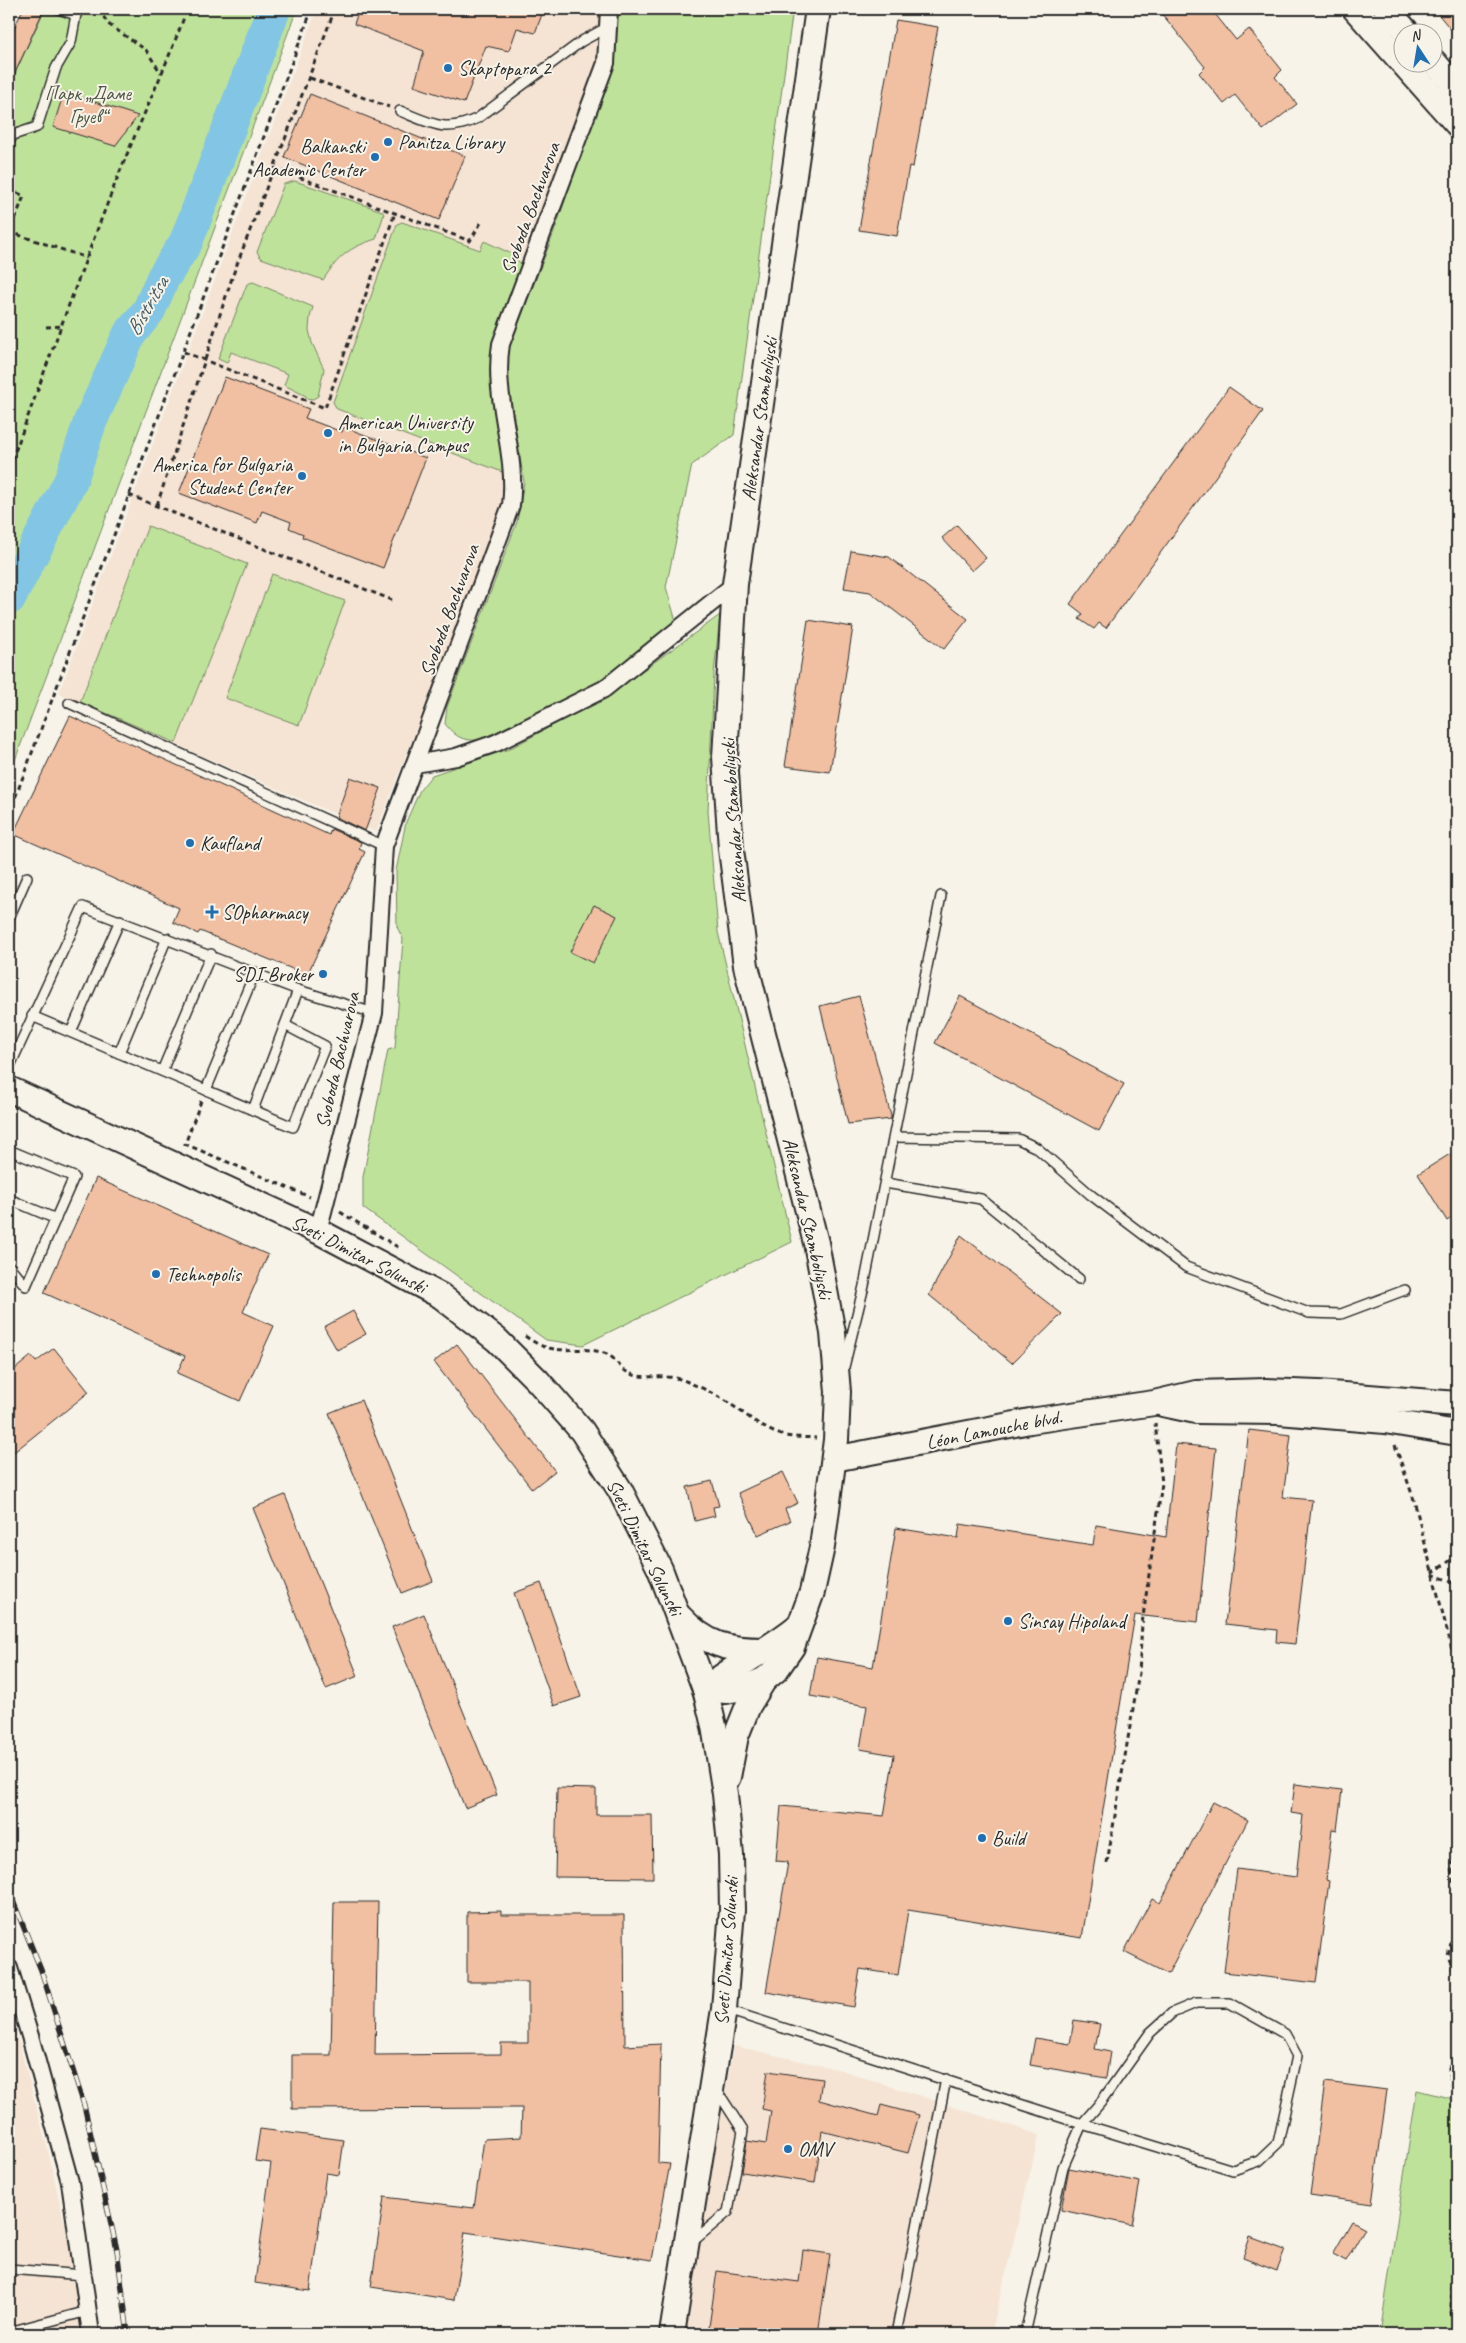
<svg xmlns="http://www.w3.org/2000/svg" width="1466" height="2343" font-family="Caveat,sans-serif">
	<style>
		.built { fill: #f5e3d3 }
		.green { fill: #bfe29b; stroke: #758663 }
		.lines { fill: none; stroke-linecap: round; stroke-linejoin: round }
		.river { stroke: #83c5e4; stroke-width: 34 }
		.building { fill: #f1bfa2; stroke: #2b2b2b }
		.lane-casing { stroke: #2b2b2b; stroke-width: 12 }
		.street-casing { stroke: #2b2b2b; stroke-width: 20 }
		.secondary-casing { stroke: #2b2b2b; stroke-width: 28 }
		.path { stroke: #2b2b2b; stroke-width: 3; stroke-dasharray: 5 4; stroke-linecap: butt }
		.lane { stroke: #f7f3e8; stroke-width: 9 }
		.street { stroke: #f7f3e8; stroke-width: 16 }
		.secondary { stroke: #f7f3e8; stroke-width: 24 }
		.rail-casing { stroke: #2b2b2b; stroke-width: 5.5 }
		.rail { stroke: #f7f3e8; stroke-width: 4; stroke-dasharray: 11; stroke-linecap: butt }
		.poi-dot { fill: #1f6fb2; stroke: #f7f3e8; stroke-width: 2 }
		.labels { text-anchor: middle; stroke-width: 4; stroke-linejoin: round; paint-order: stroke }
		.poi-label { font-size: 20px; fill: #2b2b2b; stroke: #f7f3e8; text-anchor: start }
		.park-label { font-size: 20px; fill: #505947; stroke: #f7f3e8 }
		.street-label { font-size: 20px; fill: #2b2b2b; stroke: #f7f3e8 }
		.water-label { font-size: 21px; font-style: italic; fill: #455962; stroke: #f7f3e8 }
	</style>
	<rect width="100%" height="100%" fill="#f7f3e8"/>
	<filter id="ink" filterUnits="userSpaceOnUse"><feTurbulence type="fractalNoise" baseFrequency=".02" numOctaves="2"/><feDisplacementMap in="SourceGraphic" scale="10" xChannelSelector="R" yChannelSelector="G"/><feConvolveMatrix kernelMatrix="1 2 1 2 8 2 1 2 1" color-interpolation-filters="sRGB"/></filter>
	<g filter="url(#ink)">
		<g class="built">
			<path d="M 317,9 L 600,9 L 598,65 L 522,265 L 492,354 L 490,373 L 492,399 L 505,473 L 503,497 L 498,520 L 376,832 L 59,693 Z"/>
			<path d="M 9,2006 L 48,2151 L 73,2261 L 80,2334 L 9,2334 Z"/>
			<path d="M 734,2046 L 841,2070 L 1039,2135 L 991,2334 L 683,2334 Z"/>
		</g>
		<g class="green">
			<path d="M 45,9 L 297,9 L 9,776 L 9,86 Z"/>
			<path d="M 618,9 L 793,9 L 734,435 L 692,465 L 666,587 L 676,621 L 601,682 L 479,740 C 462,741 456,737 445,724 L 447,707 L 517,522 L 524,482 L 507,376 L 509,348 L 553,235 L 616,53 Z"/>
			<path d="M 295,181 L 382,211 L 384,214 L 376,239 C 348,248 339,256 323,280 L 261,258 L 257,252 L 284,184 Z"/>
			<path d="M 402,222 L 480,250 L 484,241 L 512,254 L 522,265 L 492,354 L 490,373 L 492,400 L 505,473 L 337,409 L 333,402 L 397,224 Z"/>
			<path d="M 253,282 L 313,307 L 310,317 L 309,330 L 312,343 L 324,369 L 318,396 L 313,399 L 306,398 L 306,396 L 284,385 L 288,374 L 231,352 L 227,363 L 218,359 L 247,284 Z"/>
			<path d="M 148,526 L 247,564 L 176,743 L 80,702 Z"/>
			<path d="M 272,574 L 345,601 L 299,725 L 225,698 Z"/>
			<path d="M 720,615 L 714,673 L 708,811 L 718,932 L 792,1242 L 583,1345 L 546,1340 L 363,1208 L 363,1177 L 388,1050 L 395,1048 L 403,939 L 397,927 L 396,871 L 406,822 L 420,790 L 432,775 L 509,749 L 607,696 Z"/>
			<path d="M 1417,2090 L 1457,2100 L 1457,2334 L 1380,2334 Z"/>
		</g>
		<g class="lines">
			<path class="river" d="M 9,598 L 71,480 L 90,422 L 129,335 L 149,310 L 163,278 L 186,242 L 274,9"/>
		</g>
		<g class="building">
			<path d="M 23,9 L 44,9 L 9,86 L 9,39 Z"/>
			<path d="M 359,9 L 450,9 L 468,15 L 471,9 L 544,9 L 535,33 L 517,28 L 509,51 L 486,46 L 464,103 L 414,86 L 424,51 L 354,24 Z"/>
			<path d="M 1158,9 L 1211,9 L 1236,40 L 1249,29 L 1282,70 L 1275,77 L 1297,104 L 1263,130 L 1235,95 L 1224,104 L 1199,73 L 1205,67 Z"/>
			<path d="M 1434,9 L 1457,9 L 1457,37 Z"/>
			<path d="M 896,20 L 938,27 L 913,167 L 909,166 L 897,236 L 859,230 Z"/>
			<path d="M 64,92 L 138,116 L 115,146 L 53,127 Z"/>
			<path d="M 310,94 L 465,156 L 439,220 L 284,157 Z"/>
			<path d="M 225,377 L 309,409 L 305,418 L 342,432 L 344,427 L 426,458 L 383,568 L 302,537 L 303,534 L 289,528 L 291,522 L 262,511 L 257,523 L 179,493 Z"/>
			<path d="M 1229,387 L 1263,411 L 1106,628 L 1099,623 L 1094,629 L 1079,619 L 1083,614 L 1070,604 Z"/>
			<path d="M 957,525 L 986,558 L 972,571 L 942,538 Z"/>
			<path d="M 851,551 L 889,557 L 968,619 L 944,649 L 870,592 L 844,588 Z"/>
			<path d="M 808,620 L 853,627 L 830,772 L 785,766 Z"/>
			<path d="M 70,716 L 329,835 L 331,829 L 361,842 L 359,849 L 365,852 L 307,975 L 200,931 L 198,934 L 173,922 L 179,908 L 13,834 Z"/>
			<path d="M 350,777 L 381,788 L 365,831 L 336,817 Z"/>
			<path d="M 594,905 L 617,916 L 593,963 L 570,952 Z"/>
			<path d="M 859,996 L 891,1116 L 891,1119 L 848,1124 L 820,1006 Z"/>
			<path d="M 960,996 L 1124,1084 L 1099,1131 L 935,1043 Z"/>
			<path d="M 1450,1154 L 1457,1166 L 1457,1214 L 1447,1221 L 1418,1174 Z"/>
			<path d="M 96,1178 L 268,1255 L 243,1312 L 274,1326 L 240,1401 L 177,1373 L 185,1356 L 44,1293 Z"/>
			<path d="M 961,1235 L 1062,1314 L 1012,1363 L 929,1295 Z"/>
			<path d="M 353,1311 L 366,1334 L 337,1350 L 324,1327 Z"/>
			<path d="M 457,1344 L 555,1471 L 532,1489 L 434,1362 Z"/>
			<path d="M 54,1348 L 89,1392 L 9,1456 L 9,1374 L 31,1356 L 36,1362 Z"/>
			<path d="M 361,1400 L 433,1581 L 402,1593 L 329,1413 Z"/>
			<path d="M 1249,1430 L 1291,1435 L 1283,1497 L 1312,1500 L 1295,1644 L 1276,1642 L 1277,1630 L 1225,1624 Z"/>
			<path d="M 1176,1444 L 1216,1448 L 1198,1622 L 1135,1615 L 1082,1938 L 908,1910 L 898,1975 L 860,1969 L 854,2007 L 766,1992 L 788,1862 L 776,1861 L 781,1806 L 884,1816 L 894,1755 L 860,1749 L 867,1706 L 810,1696 L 817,1657 L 873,1667 L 896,1528 L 958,1538 L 960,1524 L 1093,1545 L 1096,1525 L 1166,1537 Z"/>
			<path d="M 783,1472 L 798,1503 L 785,1509 L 790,1521 L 758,1535 L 738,1493 Z"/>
			<path d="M 712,1481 L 719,1506 L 713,1507 L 715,1516 L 695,1521 L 687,1487 Z"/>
			<path d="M 285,1495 L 358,1676 L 326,1689 L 253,1508 Z"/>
			<path d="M 541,1583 L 581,1697 L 554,1706 L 514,1593 Z"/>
			<path d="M 424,1614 L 497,1795 L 465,1808 L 392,1627 Z"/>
			<path d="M 1295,1784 L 1342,1790 L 1337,1830 L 1332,1829 L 1326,1880 L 1329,1881 L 1316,1983 L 1224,1972 L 1237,1869 L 1296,1877 L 1303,1815 L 1291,1813 Z"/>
			<path d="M 557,1788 L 596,1789 L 596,1815 L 652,1815 L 653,1878 L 555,1877 Z"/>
			<path d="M 1213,1802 L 1248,1820 L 1168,1974 L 1124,1952 L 1152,1899 L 1160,1903 Z"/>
			<path d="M 334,1902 L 378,1902 L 375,2055 L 501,2054 L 501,2043 L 528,2043 L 528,1982 L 467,1982 L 467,1912 L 501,1911 L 501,1915 L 624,1915 L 625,2046 L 661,2044 L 658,2163 L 670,2164 L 652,2260 L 465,2232 L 454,2300 L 371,2287 L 384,2197 L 474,2208 L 484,2139 L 521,2137 L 522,2108 L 292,2109 L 292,2055 L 331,2055 Z"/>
			<path d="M 1074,2020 L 1100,2024 L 1095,2049 L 1110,2052 L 1106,2078 L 1030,2065 L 1035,2038 L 1070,2044 Z"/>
			<path d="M 768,2071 L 822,2079 L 819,2100 L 878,2116 L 881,2105 L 919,2115 L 908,2153 L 822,2131 L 815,2183 L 742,2172 L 747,2141 L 766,2144 L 771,2111 L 762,2109 Z"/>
			<path d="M 1325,2082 L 1387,2090 L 1372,2204 L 1310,2195 Z"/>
			<path d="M 260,2129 L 344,2140 L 339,2175 L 326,2173 L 310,2291 L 255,2283 L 271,2163 L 255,2161 Z"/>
			<path d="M 1069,2168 L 1140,2182 L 1132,2225 L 1061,2210 Z"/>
			<path d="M 1352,2221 L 1365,2228 L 1346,2261 L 1333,2254 Z"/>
			<path d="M 1250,2237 L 1285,2250 L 1277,2271 L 1243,2258 Z"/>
			<path d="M 803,2250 L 830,2254 L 818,2334 L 708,2334 L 717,2271 L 799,2282 Z"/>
		</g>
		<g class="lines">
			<g class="lane-casing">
				<g id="lane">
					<path d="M 59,9 L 76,15"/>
					<path d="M 400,111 C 430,123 446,134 478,118 L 582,41 L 608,27"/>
					<path d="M 9,142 L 13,135 L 37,127 L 56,68 L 71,42 L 77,9"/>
					<path d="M 69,703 L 384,846"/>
					<path d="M 9,918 L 27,877"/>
					<path d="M 32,1016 L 293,1127 L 325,1046 L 285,1025"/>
					<path d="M 71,1032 L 120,920"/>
					<path d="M 119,1053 L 167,938"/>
					<path d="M 9,1068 L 83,907 L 298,990 L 374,1013"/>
					<path d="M 162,1071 L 211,954"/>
					<path d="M 206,1090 L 255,972"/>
					<path d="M 253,1110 L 298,990"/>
					<path d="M 894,1137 L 1018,1139 L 1037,1148 L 1091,1195 L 1186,1267 L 1309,1313 L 1341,1314 L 1405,1290"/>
					<path d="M 9,1150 L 74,1177 L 26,1286 L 9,1266"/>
					<path d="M 885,1183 L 981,1199 L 1079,1279"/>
					<path d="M 9,1199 L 56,1219"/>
					<path d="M 844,1367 L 864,1286 L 941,896"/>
					<path d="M 724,2009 L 1082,2124 L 1233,2170 L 1259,2161 L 1278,2143 L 1297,2056 L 1285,2034 L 1230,2003 L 1196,2003 L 1172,2013 L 1150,2033 L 1101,2102 L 1082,2124 L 1063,2167 L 1025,2334"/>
					<path d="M 692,2242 L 728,2212 L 743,2131 L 716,2089"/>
					<path d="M 9,2269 L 83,2275"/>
					<path d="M 9,2332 L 88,2311"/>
					<path d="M 896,2334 L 946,2079"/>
				</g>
			</g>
			<g class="street-casing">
				<g id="street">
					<path d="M 415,764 L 456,757 L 496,743 L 604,689 L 735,584"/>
					<path d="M 318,1231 L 374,1013 L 384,846 L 511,505 C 518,451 492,399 501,344 L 606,63 L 609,9"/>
					<path d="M 9,1968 L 30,2036 L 70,2182 L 91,2334"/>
				</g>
			</g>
			<g class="secondary-casing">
				<g id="secondary">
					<path d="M 1355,9 L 1457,124"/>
					<path d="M 1386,9 L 1407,32"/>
					<path d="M 1434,62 L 1457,89"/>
					<path d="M 9,1089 L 318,1231 L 441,1296 L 497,1340 L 538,1381 L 582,1431 L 620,1490 L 660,1569 L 705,1689 L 714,1726 L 725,1794 L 731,1855 L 732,1910 L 724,2009 L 672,2334"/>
					<path d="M 1163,1404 L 1196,1411 L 1279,1412 L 1385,1421 L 1457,1433"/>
					<path d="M 834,1459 L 1030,1421 L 1154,1403 L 1196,1393 L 1266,1391 L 1318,1393 L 1457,1404"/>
					<path d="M 680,1617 C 706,1645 727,1650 764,1650"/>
					<path d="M 705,1689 L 726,1691 L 743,1688 L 764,1680 L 776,1670 L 792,1647 L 812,1592 L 822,1547 L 836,1440 L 838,1392 L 833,1333 L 816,1243 L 746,966 L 731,849 L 725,757 L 735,584 L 818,9"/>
					<path d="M 705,1689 C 735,1665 769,1650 798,1626"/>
					<path d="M 728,1777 L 736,1736 L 748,1706 L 764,1680"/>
				</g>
			</g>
			<g class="path">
				<path d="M 99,9 L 108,24 L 146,50 L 161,73"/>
				<path d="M 9,27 L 17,9"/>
				<path d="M 310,78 L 389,107"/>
				<path d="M 274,168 L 470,241 L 482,221"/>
				<path d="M 9,189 L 24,196 L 10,232 L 87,258"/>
				<path d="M 46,327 L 62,326"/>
				<path d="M 184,352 L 325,408 L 395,213"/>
				<path d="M 9,468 C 44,373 78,278 115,184 C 138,125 166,68 187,9"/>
				<path d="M 129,495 L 392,600"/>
				<path d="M 157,505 L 234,272 L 335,9"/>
				<path d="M 9,814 L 312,9"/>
				<path d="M 201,1101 L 185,1144 L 310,1197"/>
				<path d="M 340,1212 L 401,1249"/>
				<path d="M 525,1336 C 557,1360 573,1343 604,1353 C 615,1356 618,1367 627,1372 C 641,1381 665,1373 683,1380 C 698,1386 716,1394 730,1404 C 746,1414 763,1430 782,1435 C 792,1438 805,1437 816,1438"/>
				<path d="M 1395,1445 L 1414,1500 L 1455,1662 L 1457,1688"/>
				<path d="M 1432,1573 L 1457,1556"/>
				<path d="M 1432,1574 L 1452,1582 L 1457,1595"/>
				<path d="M 1457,1852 L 1451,1867 L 1457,1910"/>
				<path d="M 1107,1863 L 1139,1673 L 1142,1624 L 1162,1483 L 1155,1423"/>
				<path d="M 1457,1915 L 1448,1956 L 1457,1979"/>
				<path d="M 1457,2049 L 1449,2069 L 1457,2128"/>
				<path d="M 1454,2334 L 1451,2310 L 1457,2192"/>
			</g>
			<use href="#lane" class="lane"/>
			<use href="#street" class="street"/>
			<use href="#secondary" class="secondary"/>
			<g class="rail-casing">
				<path id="rail" d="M 9,1891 L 41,1970 L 84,2105 L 117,2250 L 128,2334"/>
			</g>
			<use href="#rail" class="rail"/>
		</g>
	</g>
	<g class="poi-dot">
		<circle cx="448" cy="68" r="5"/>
		<circle cx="388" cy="142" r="5"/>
		<circle cx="375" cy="157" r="5"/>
		<circle cx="328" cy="433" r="5"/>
		<circle cx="302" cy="476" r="5"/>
		<circle cx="190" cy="843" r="5"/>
		<path d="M209.5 904.5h5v5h5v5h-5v5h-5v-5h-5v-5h5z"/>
		<circle cx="323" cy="974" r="5"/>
		<circle cx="156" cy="1274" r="5"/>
		<circle cx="1008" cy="1621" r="5"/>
		<circle cx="982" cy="1838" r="5"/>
		<circle cx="788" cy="2149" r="5"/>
	</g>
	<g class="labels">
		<g class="poi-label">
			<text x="458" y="75">Skaptopara 2</text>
			<text x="398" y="149">Panitza Library</text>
			<text x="365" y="153" text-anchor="end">Balkanski<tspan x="365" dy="23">Academic Center</tspan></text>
			<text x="338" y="429">American University<tspan x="338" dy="23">in Bulgaria Campus</tspan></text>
			<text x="292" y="471" text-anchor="end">America for Bulgaria<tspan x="292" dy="23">Student Center</tspan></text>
			<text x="200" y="850">Kaufland</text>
			<text x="222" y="919">SOpharmacy</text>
			<text x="313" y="981" text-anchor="end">SDI Broker</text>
			<text x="166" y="1281">Technopolis</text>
			<text x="1018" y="1628">Sinsay Hipoland</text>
			<text x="992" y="1845">Build</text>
			<text x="798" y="2156">OMV</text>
		</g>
		<g class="park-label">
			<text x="88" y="100">Парк „Даме<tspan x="88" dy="23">Груев“</tspan></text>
		</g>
		<g class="street-label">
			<text transform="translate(530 208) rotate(-70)" y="7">Svoboda Bachvarova</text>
			<text transform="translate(759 419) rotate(-82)" y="7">Aleksandar Stamboliyski</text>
			<text transform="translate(449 610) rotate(-70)" y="7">Svoboda Bachvarova</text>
			<text transform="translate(733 821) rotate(-94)" y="7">Aleksandar Stamboliyski</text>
			<text transform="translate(337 1060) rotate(-77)" y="7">Svoboda Bachvarova</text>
			<text transform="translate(808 1218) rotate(77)" y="7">Aleksandar Stamboliyski</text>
			<text transform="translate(359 1254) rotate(27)" y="7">Sveti Dimitar Solunski</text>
			<text transform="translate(994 1429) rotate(-11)" y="7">Léon Lamouche blvd.</text>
			<text transform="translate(645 1547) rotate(64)" y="7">Sveti Dimitar Solunski</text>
			<text transform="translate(726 1951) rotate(-86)" y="7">Sveti Dimitar Solunski</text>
		</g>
		<g class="water-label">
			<text transform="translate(147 306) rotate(-60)" y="7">Bistritsa</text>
		</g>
	</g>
	<rect width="1466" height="2343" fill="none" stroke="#f7f3e8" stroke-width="30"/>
	<rect x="15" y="15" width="1436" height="2313" fill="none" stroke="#2b2b2b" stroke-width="2" filter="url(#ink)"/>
	<g transform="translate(1418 48) rotate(348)"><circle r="24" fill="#f7f3e8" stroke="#a5a39c"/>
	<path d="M0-4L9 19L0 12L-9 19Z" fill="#1f6fb2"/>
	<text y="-8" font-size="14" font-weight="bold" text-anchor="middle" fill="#2b2b2b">N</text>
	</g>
</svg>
